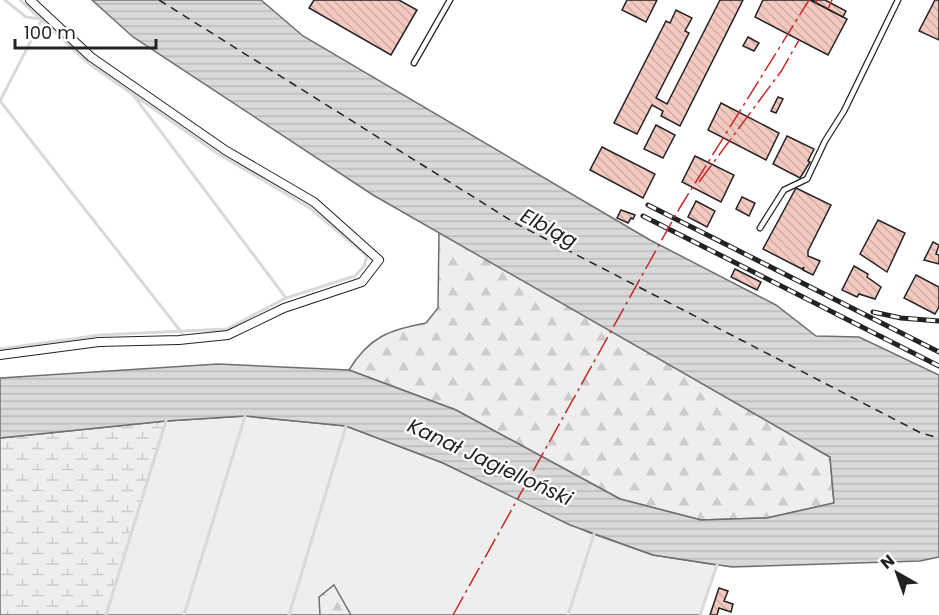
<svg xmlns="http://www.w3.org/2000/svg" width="939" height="615" font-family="Poppins,sans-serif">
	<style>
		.grass { fill: #eee; stroke: #6f6f6f; stroke-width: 1.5 }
		.forest { fill: url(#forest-firs); stroke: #6f6f6f; stroke-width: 1.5 }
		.wetland { fill: url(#wetland-marsh); stroke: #6f6f6f; stroke-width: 1.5 }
		.water { fill: url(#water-rules); stroke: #6f6f6f; stroke-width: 1.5 }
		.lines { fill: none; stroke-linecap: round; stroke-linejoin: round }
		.stream { stroke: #d9d9d9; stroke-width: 3 }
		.ferry { stroke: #222; stroke-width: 1.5; stroke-dasharray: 8 6; stroke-linecap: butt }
		.building { fill: url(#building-back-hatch); stroke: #222; stroke-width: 1.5 }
		.lane-casing { stroke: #222; stroke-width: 7 }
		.street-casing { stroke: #222; stroke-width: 10 }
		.lane { stroke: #fff; stroke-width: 4.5 }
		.street { stroke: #fff; stroke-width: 8 }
		.rail-casing { stroke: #222; stroke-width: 5 }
		.rail { stroke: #fff; stroke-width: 3; stroke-dasharray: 9; stroke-linecap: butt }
		.power { stroke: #c62828; stroke-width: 1.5; stroke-dasharray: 21 4.5 3 4.5; stroke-linecap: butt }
		.labels { text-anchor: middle; stroke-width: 4.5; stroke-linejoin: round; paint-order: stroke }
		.water-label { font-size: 20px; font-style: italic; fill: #222; stroke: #fff }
	</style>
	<defs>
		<pattern id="forest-firs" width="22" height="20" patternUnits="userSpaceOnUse" patternTransform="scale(1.5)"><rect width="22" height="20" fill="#eee"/><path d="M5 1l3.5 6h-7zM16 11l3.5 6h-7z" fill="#ccc"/></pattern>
		<pattern id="wetland-marsh" width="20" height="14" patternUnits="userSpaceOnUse" patternTransform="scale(1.5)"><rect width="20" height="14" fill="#eee"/><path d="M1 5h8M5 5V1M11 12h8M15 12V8" fill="none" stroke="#ccc"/></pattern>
		<pattern id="water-rules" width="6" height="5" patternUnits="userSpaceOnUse" patternTransform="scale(1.5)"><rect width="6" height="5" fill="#d9d9d9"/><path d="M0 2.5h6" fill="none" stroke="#bababa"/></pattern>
		<pattern id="building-back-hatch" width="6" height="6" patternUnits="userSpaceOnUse" patternTransform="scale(1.5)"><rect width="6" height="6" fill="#f3c9c0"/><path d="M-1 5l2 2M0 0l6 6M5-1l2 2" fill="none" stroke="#d0aca5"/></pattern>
	</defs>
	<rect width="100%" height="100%" fill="#fff"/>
	<path class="grass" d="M 245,416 L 346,426 L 443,463 L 588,532 L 653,555 L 717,565 L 700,615 L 106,615 L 166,421 Z"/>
	<g class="forest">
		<path d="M 439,232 L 830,457 L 834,503 L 767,518 L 701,520 L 620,499 L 456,410 L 349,370 C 369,337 389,330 426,323 L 438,308 Z"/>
		<path d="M 334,585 L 351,615 L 320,615 L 319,597 Z"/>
	</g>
	<path class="wetland" d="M 166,421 L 106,615 L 0,615 L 0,438 Z"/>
	<path class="water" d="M 92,0 L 261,0 L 303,36 L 650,240 L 776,305 L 816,336 L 859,337 L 939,375 L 939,557 L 920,561 L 732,567 L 653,555 L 570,525 L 443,463 L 346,426 L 245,416 L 166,421 L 0,438 L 0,378 L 218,364 L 349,370 L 456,410 L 620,499 L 701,520 L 767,518 L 834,503 L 830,457 L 373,195 L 133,37 Z"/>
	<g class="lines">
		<g class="stream">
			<path d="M 134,96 L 286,298"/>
			<path d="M 0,101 L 182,333"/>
			<path d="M 0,101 L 42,19 L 26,17 L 5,0"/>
			<path d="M 0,349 L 100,335 L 227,329 L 286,298 L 355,276 L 364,266 L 367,256 L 310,208 L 217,153 L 88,63 L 20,0"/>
			<path d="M 106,615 L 166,421"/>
			<path d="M 184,615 L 245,416"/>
			<path d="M 289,615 L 346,426"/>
			<path d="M 568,615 L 594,534"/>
			<path d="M 700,615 L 717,565"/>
		</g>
		<path class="ferry" d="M 159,0 L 515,223 L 921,433 L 939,438"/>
	</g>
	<g class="building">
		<path d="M 314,0 L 399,0 L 417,10 L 391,55 L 309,8 Z"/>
		<path d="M 627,0 L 657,0 L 646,22 L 622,10 Z"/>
		<path d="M 720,0 L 743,0 L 680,126 L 661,116 L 663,111 L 652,105 L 637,134 L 614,123 L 666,21 L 670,23 L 676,10 L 692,18 L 685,31 L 689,33 L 656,98 L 667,104 Z"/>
		<path d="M 763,0 L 810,0 L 847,19 L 828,55 L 755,17 Z"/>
		<path d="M 811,0 L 825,0 L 846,11 L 843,17 Z"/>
		<path d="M 935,0 L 939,0 L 939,40 L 919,31 Z"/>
		<path d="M 748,37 L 759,43 L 754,51 L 743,46 Z"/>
		<path d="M 778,97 L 783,99 L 776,113 L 771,111 Z"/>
		<path d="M 721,103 L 779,133 L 766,160 L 708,130 Z"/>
		<path d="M 656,125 L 675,135 L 663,158 L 644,149 Z"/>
		<path d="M 787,136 L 814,149 L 808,161 L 810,162 L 800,178 L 773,164 Z"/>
		<path d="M 602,147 L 655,174 L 643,198 L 590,170 Z"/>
		<path d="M 695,156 L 734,175 L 721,202 L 682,182 Z"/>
		<path d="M 796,188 L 831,205 L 808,251 L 808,256 L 820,261 L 813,275 L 803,270 L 804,267 L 802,269 L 763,249 Z"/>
		<path d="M 742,197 L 755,203 L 749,216 L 736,209 Z"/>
		<path d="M 696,201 L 715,211 L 707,227 L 688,217 Z"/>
		<path d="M 621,210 L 635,215 L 633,219 L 631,218 L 628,223 L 617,218 Z"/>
		<path d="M 878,220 L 905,233 L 887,272 L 860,254 Z"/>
		<path d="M 933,242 L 939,245 L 936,254 L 939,255 L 939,264 L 924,260 Z"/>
		<path d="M 854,266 L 868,274 L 867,277 L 881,287 L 875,299 L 859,294 L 857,297 L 842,290 Z"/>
		<path d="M 735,269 L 761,282 L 757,290 L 731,277 Z"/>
		<path d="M 916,275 L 939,287 L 939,307 L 935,314 L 904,298 Z"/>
		<path d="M 719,588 L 728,591 L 724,601 L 733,604 L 731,612 L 719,608 L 717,615 L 710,615 Z"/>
	</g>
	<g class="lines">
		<g class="lane-casing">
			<g id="lane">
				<path d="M 414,63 L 450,0"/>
				<path d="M 760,228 L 784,190 L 807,179 L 825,141 L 844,111 L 898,0"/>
			</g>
		</g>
		<g class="street-casing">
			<path id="street" d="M 0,355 L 99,342 L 179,340 L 228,335 L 284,308 L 362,282 L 379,260 L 314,202 L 225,150 L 91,57 L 30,0"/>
		</g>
		<use href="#lane" class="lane"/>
		<use href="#street" class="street"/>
		<g class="rail-casing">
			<g id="rail">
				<path d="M 648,205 L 939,352"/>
				<path d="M 643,216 L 939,366"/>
				<path d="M 873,312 L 901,318 L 939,321"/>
			</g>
		</g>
		<use href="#rail" class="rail"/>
		<g class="power">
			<path d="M 816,3 L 817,0"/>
			<path d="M 828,9 L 832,0"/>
			<path d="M 699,182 L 782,70 L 799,40"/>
			<path d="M 453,615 L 679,209 L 809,0"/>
		</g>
	</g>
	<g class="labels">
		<g class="water-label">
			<text transform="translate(549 228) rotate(28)" y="7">Elbląg</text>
			<text transform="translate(490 462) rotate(25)" y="7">Kanał Jagielloński</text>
		</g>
	</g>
	<g transform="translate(897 573) rotate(320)" stroke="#ffffff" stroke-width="4.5" paint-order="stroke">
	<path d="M0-4.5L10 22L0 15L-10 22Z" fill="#222222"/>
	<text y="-9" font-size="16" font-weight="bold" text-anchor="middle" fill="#222222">N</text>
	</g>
	<path d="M15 39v9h141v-9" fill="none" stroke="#222222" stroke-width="3"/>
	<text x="24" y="39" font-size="18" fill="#222222" stroke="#ffffff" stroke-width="4.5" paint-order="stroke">100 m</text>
</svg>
